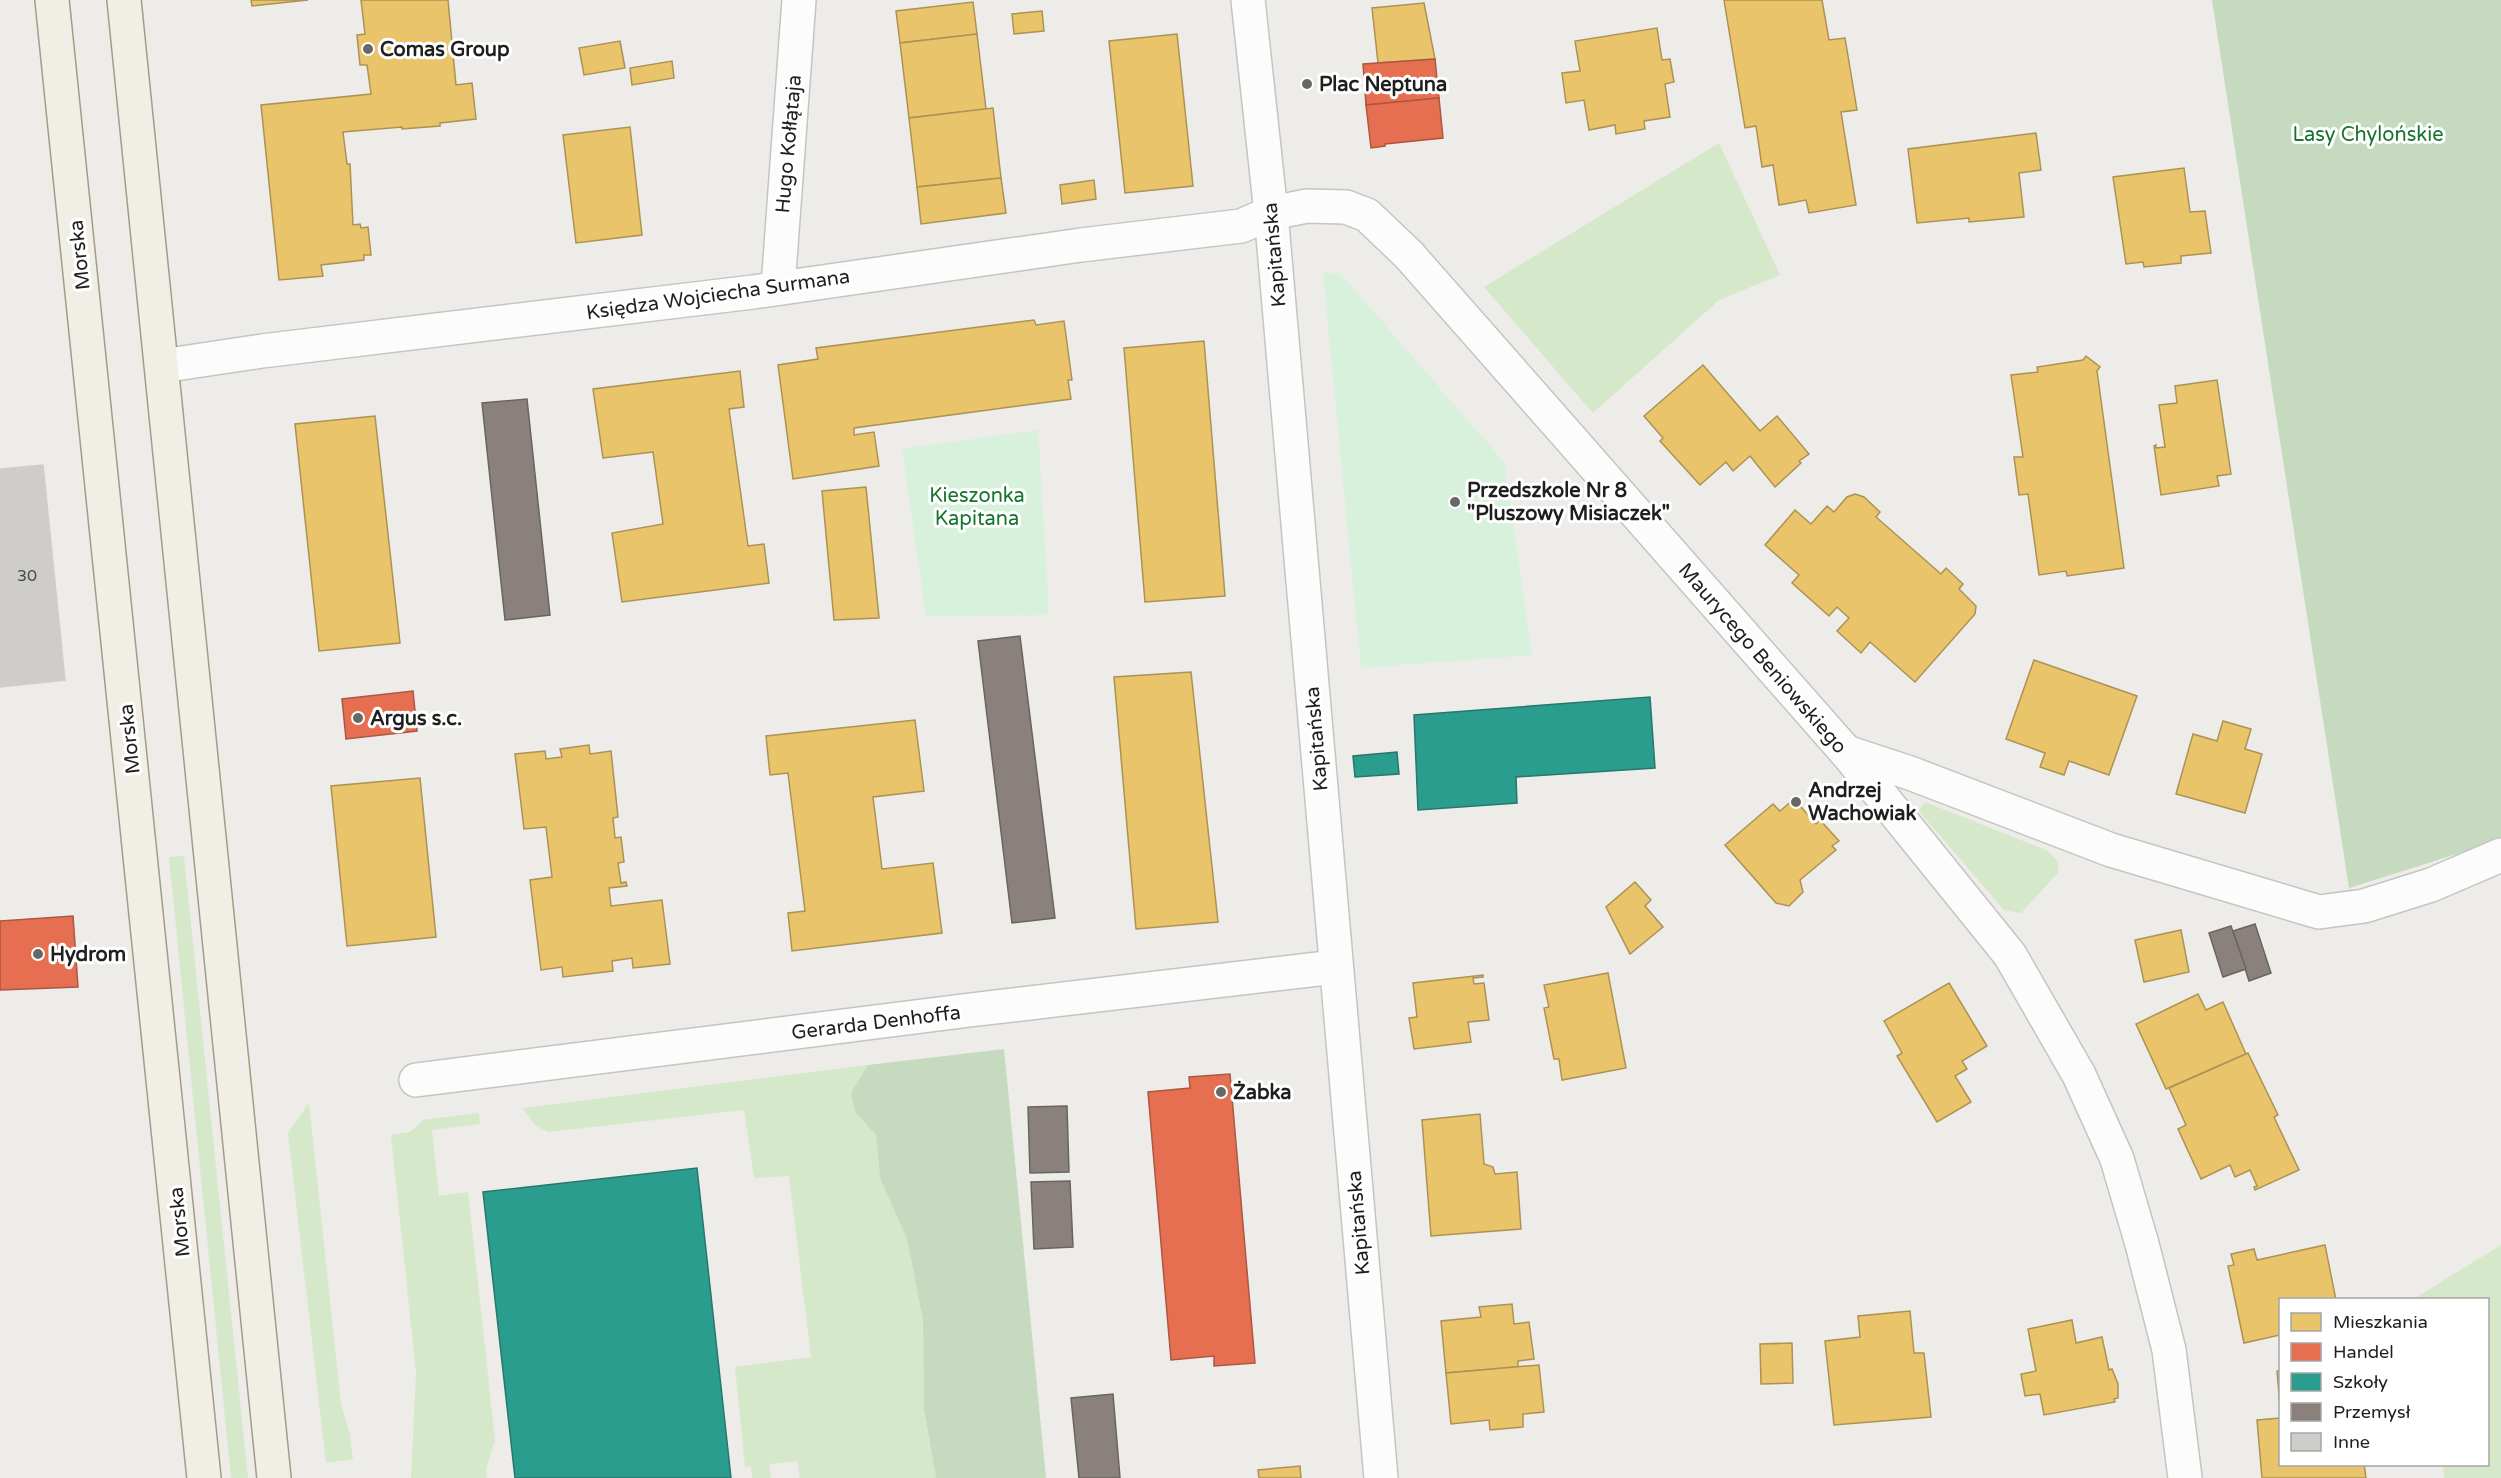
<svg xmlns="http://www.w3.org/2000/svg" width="2501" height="1478" font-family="'Varela Round',sans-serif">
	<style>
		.grass { fill: #d5e8c9 }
		.forest { fill: #c5dabf }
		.park { fill: #d8f1dc }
		.homes { fill: #e9c46a; stroke: #ac9254; stroke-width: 1.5 }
		.shops { fill: #e76f51; stroke: #ab5742; stroke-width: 1.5 }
		.schools { fill: #2a9d8f; stroke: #27776d; stroke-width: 1.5 }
		.industry { fill: #8a817c; stroke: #6a6460; stroke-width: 1.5 }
		.building { fill: #cecdc9; stroke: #d0ceca; stroke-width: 1.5 }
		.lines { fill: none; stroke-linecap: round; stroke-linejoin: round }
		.street-casing { stroke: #c4c4c2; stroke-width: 36 }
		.primary-casing { stroke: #a29d86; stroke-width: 36 }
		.street { stroke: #fcfcfc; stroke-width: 33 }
		.primary { stroke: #f0eee5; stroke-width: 33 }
		.poi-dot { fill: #676765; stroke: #fff; stroke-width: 2 }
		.labels { text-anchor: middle; stroke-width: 6; stroke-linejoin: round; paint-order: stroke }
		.number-label { font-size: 16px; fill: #4b4a4a }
		.poi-label { font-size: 20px; font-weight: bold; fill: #1f1f1f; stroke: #fff; text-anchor: start }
		.park-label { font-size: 20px; fill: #15752d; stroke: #fff }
		.street-label { font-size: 20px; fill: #1f1f1f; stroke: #fff }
	</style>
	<rect width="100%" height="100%" fill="#edece8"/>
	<g class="grass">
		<path d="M 1719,143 L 1780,275 L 1719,300 L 1593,413 L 1484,287 Z"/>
		<path d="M 1925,802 L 2046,850 C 2054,857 2060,861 2058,873 L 2021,913 L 2004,910 L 1923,816 L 1919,810 Z"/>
		<path d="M 184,856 L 248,1478 L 231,1478 L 169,857 Z"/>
		<path d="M 868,1065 L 851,1093 L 855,1112 L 876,1135 L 880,1178 L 907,1239 L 923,1320 L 924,1409 L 936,1478 L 800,1478 L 797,1461 L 769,1464 L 771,1478 L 752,1478 L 751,1466 L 745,1467 L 735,1367 L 811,1357 L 789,1176 L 754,1178 L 744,1110 L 548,1132 L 535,1125 L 523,1108 Z"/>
		<path d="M 309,1103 L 341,1404 L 350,1435 L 353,1459 L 326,1463 L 288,1133 Z"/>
		<path d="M 479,1113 L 480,1124 L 432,1130 L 439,1196 L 468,1192 L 495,1440 L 486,1469 L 487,1478 L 411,1478 L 416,1372 L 391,1135 L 410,1132 L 423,1120 Z"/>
		<path d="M 2501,1245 L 2501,1478 L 2444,1478 L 2443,1465 L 2488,1464 L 2488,1300 L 2418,1300 L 2417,1297 Z"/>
	</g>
	<g class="forest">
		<path d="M 2212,0 L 2501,0 L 2501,840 L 2349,888 Z"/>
		<path d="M 1004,1049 L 1046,1478 L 936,1478 L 924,1409 L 923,1320 L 907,1239 L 880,1178 L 876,1135 L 855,1112 L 851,1093 L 868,1065 Z"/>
	</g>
	<g class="park">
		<path d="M 1323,273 L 1340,273 L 1504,462 L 1532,655 L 1361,668 Z"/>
		<path d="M 1038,430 L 1049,615 L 926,616 L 902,449 Z"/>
	</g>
	<g class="homes">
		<path d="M 251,0 L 308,0 L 252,6 Z"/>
		<path d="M 361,0 L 448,0 L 456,85 L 472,83 L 476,119 L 440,123 L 440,126 L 402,129 L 402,127 L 343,132 L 347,164 L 350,164 L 353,225 L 360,224 L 361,228 L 368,227 L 371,255 L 364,255 L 364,260 L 321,265 L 323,276 L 279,280 L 261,105 L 371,94 L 367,65 L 360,65 L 357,35 L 365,34 Z"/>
		<path d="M 1724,0 L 1822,0 L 1829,40 L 1845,38 L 1857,110 L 1841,112 L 1856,205 L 1809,213 L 1806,200 L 1779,205 L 1773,165 L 1762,167 L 1756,126 L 1745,128 Z"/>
		<path d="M 973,2 L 977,34 L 900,43 L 896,11 Z"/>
		<path d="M 1424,3 L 1435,59 L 1378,63 L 1372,8 Z"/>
		<path d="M 1042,11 L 1044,31 L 1014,34 L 1012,14 Z"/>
		<path d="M 1657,28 L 1662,60 L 1670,59 L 1674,82 L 1665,84 L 1670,117 L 1644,121 L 1645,129 L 1616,134 L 1615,125 L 1589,130 L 1584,100 L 1566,103 L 1562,73 L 1580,71 L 1575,41 Z"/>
		<path d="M 977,34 L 986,109 L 909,118 L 900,43 Z"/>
		<path d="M 1177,34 L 1193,186 L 1125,193 L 1109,41 Z"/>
		<path d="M 620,41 L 625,68 L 584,75 L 579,48 Z"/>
		<path d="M 672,61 L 674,78 L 632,85 L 630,68 Z"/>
		<path d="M 993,108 L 1001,178 L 917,187 L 909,118 Z"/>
		<path d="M 630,127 L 642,235 L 576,243 L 563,135 Z"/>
		<path d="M 2036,133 L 2041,170 L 2019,173 L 2024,217 L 1969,222 L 1969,218 L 1917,223 L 1908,149 Z"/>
		<path d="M 2184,168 L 2190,212 L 2205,211 L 2211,253 L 2181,256 L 2181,263 L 2144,267 L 2143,262 L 2126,264 L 2113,177 Z"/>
		<path d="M 1001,178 L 1006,213 L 921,224 L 917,187 Z"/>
		<path d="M 1094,180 L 1096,199 L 1062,204 L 1060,185 Z"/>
		<path d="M 1034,320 L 1036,325 L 1064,321 L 1072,380 L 1068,380 L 1071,399 L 854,428 L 854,435 L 874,432 L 879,466 L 793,479 L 778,365 L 818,359 L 816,348 Z"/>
		<path d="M 1204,341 L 1225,596 L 1145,602 L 1124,348 Z"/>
		<path d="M 2086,356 L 2100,367 L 2097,371 L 2124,568 L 2067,576 L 2066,571 L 2039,575 L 2028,494 L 2019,495 L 2014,457 L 2023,457 L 2011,375 L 2038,372 L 2037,367 L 2083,360 Z"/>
		<path d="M 1703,365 L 1760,431 L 1777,416 L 1809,454 L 1799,461 L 1801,463 L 1775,487 L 1750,456 L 1733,471 L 1726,462 L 1700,485 L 1660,441 L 1663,438 L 1644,416 Z"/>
		<path d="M 740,371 L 744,407 L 729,409 L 748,546 L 764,544 L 769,583 L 622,602 L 612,533 L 663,524 L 653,452 L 603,458 L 593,389 Z"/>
		<path d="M 2217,380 L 2231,474 L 2217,476 L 2219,486 L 2161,495 L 2154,446 L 2156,445 L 2156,448 L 2165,447 L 2159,405 L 2177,403 L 2175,386 Z"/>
		<path d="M 375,416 L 400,643 L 319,651 L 295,424 Z"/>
		<path d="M 866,487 L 879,618 L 834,620 L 822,491 Z"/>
		<path d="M 1855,494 L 1864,497 L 1880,512 L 1876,517 L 1941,574 L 1946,568 L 1963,584 L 1959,589 L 1976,606 L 1975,614 L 1915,682 L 1870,642 L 1861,653 L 1837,631 L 1849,618 L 1837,607 L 1829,616 L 1792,583 L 1799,575 L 1765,545 L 1795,510 L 1811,524 L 1827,506 L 1834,512 L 1847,497 Z"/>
		<path d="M 2034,660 L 2137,696 L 2109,775 L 2069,761 L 2064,775 L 2040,767 L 2045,753 L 2006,739 Z"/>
		<path d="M 1191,672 L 1218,922 L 1136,929 L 1114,677 Z"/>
		<path d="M 915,720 L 924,791 L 873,797 L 882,869 L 933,863 L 942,933 L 792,951 L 788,913 L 805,911 L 788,773 L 770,775 L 766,736 Z"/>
		<path d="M 2223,721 L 2251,729 L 2245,749 L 2262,754 L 2245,813 L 2176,794 L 2193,734 L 2217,741 Z"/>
		<path d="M 589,745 L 590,754 L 611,751 L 618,817 L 613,818 L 615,838 L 621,837 L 624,862 L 618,863 L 621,883 L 626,882 L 627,886 L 609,888 L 611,906 L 662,900 L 670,964 L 633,968 L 632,958 L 612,961 L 613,971 L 563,977 L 562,967 L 541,970 L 530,880 L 552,877 L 546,827 L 524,829 L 515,754 L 545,751 L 546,759 L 562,757 L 560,749 Z"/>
		<path d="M 420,778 L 436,937 L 347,946 L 331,786 Z"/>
		<path d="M 1794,799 L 1816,824 L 1820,820 L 1839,841 L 1832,846 L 1836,850 L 1800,880 L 1803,892 L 1789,906 L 1776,903 L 1725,845 L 1773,804 L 1780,811 Z"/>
		<path d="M 1635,882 L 1651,900 L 1645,906 L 1663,927 L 1630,954 L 1606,907 Z"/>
		<path d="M 2181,930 L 2189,972 L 2144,982 L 2135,940 Z"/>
		<path d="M 1608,973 L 1626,1068 L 1562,1080 L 1559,1059 L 1554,1059 L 1544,1008 L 1549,1007 L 1544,985 Z"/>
		<path d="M 1483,975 L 1483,977 L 1473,978 L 1474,984 L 1484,983 L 1489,1020 L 1468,1022 L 1471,1042 L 1414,1049 L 1409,1018 L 1417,1017 L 1413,983 Z"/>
		<path d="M 1949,983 L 1987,1046 L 1962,1061 L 1967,1069 L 1955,1076 L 1971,1102 L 1937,1122 L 1897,1056 L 1902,1053 L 1884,1021 Z"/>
		<path d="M 2198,994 L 2206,1010 L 2223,1002 L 2246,1054 L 2166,1089 L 2136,1024 Z"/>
		<path d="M 2248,1053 L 2278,1115 L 2274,1117 L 2299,1170 L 2255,1190 L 2254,1187 L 2257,1186 L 2250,1170 L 2235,1177 L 2230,1165 L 2201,1179 L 2178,1129 L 2186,1125 L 2169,1088 Z"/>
		<path d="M 1480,1114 L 1484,1164 L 1493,1167 L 1495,1174 L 1517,1172 L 1521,1229 L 1431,1236 L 1422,1120 Z"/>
		<path d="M 2325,1245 L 2336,1300 L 2280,1300 L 2280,1335 L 2244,1343 L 2228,1266 L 2234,1265 L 2231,1254 L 2254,1249 L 2257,1260 Z"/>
		<path d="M 1512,1304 L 1514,1324 L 1529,1322 L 1534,1359 L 1518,1361 L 1518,1367 L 1446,1373 L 1441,1321 L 1481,1317 L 1479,1307 Z"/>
		<path d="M 1910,1311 L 1914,1353 L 1924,1353 L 1931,1417 L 1834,1425 L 1825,1341 L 1860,1337 L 1858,1316 Z"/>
		<path d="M 2072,1320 L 2076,1343 L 2102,1337 L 2109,1370 L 2112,1369 L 2118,1384 L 2118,1398 L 2114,1399 L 2115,1402 L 2044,1415 L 2040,1394 L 2025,1396 L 2021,1374 L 2036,1371 L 2028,1329 Z"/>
		<path d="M 1792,1343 L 1793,1383 L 1761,1384 L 1760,1344 Z"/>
		<path d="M 1539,1365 L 1544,1412 L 1523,1414 L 1523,1427 L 1490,1430 L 1489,1420 L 1451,1424 L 1446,1373 Z"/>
		<path d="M 2277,1371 L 2280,1371 L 2280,1407 Z"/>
		<path d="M 2280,1418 L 2280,1464 L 2364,1464 L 2366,1478 L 2262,1478 L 2257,1420 Z"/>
		<path d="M 1300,1466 L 1301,1478 L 1259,1478 L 1258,1470 Z"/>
	</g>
	<g class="shops">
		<path d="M 1435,59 L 1439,98 L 1366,105 L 1363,64 Z"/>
		<path d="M 1439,98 L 1443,138 L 1385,144 L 1385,146 L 1371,148 L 1366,105 Z"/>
		<path d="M 413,691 L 417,731 L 346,739 L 342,699 Z"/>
		<path d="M 73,916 L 78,987 L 0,990 L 0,921 Z"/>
		<path d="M 1230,1074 L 1255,1363 L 1214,1366 L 1214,1356 L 1171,1360 L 1148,1092 L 1190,1088 L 1189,1077 Z"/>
	</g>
	<g class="schools">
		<path d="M 1650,697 L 1655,768 L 1516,777 L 1517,803 L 1418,810 L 1414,715 Z"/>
		<path d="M 1397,752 L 1399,774 L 1355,777 L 1353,756 Z"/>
		<path d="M 697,1168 L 731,1478 L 515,1478 L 483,1192 Z"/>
	</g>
	<g class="industry">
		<path d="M 527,399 L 550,615 L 505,620 L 482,403 Z"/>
		<path d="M 1020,636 L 1055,918 L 1012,923 L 978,641 Z"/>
		<path d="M 2255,924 L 2271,973 L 2249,981 L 2233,931 Z"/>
		<path d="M 2231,926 L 2246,969 L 2223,977 L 2209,933 Z"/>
		<path d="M 1067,1106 L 1069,1172 L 1030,1173 L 1028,1107 Z"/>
		<path d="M 1070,1181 L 1073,1247 L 1034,1249 L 1031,1182 Z"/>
		<path d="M 1113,1394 L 1120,1478 L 1079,1478 L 1071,1398 Z"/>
	</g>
	<path class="building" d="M 43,465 L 65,680 L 0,687 L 0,469 Z"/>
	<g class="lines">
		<g class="street-casing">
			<g id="street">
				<path d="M 1248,0 L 1271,213 L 1381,1478"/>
				<path d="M 778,287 L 799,0"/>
				<path d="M 162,366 L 262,351 L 753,292 L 1081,245 L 1241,226 L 1271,213 L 1307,206 L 1346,207 L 1367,215 L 1409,255 L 1846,752 L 2010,955 L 2079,1075 L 2117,1159 L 2142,1244 L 2169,1350 L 2185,1478"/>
				<path d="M 1846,752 L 1910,773 L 2111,850 L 2319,912 L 2364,906 L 2431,885 L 2501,855"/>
				<path d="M 416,1080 L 970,1010 L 1335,967"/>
			</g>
		</g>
		<g class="primary-casing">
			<g id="primary">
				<path d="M 52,0 L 204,1478"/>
				<path d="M 124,0 L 274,1478"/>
			</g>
		</g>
		<use href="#street" class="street"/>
		<use href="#primary" class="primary"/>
	</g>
	<g class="poi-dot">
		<circle cx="368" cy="49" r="6"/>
		<circle cx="1307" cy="84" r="6"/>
		<circle cx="1455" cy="502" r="6"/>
		<circle cx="358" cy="718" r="6"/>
		<circle cx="1796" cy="802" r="6"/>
		<circle cx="38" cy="954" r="6"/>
		<circle cx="1221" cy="1092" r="6"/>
	</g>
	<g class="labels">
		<g class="number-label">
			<text x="27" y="581">30</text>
		</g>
		<g class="poi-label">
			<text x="380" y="56">Comas Group</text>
			<text x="1319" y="91">Plac Neptuna</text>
			<text x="1467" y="497">Przedszkole Nr 8<tspan x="1467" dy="23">"Pluszowy Misiaczek"</tspan></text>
			<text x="370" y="725">Argus s.c.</text>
			<text x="1808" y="797">Andrzej<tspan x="1808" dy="23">Wachowiak</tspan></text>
			<text x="50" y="961">Hydrom</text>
			<text x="1233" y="1099">Żabka</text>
		</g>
		<g class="park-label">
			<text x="2368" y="141">Lasy Chylońskie</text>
			<text x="977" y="502">Kieszonka<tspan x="977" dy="23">Kapitana</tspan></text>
		</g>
		<g class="street-label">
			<text transform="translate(788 144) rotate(-85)" y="7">Hugo Kołłątaja</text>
			<text transform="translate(79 255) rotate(-96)" y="7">Morska</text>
			<text transform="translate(1274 255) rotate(-95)" y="7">Kapitańska</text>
			<text transform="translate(718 294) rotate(-8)" y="7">Księdza Wojciecha Surmana</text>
			<text transform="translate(1763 658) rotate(49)" y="7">Maurycego Beniowskiego</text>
			<text transform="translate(129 739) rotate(-96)" y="7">Morska</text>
			<text transform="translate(1316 739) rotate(-95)" y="7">Kapitańska</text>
			<text transform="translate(876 1022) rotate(-7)" y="7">Gerarda Denhoffa</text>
			<text transform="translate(179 1222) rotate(-96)" y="7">Morska</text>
			<text transform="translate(1358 1223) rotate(-95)" y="7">Kapitańska</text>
		</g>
	</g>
	<rect x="2279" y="1298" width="210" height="168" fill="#ffffff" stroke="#a5a5a5" stroke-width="1.5"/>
	<rect x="2291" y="1313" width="30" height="18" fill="#e9c46a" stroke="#a5a5a5" stroke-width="1.5"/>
	<text x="2333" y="1328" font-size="18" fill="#1f1f1f">Mieszkania</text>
	<rect x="2291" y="1343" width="30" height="18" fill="#e76f51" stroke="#a5a5a5" stroke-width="1.5"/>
	<text x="2333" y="1358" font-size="18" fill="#1f1f1f">Handel</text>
	<rect x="2291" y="1373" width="30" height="18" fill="#2a9d8f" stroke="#a5a5a5" stroke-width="1.5"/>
	<text x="2333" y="1388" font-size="18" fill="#1f1f1f">Szkoły</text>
	<rect x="2291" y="1403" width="30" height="18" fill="#8a817c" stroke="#a5a5a5" stroke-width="1.5"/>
	<text x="2333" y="1418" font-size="18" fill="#1f1f1f">Przemysł</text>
	<rect x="2291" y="1433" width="30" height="18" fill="#cecdc9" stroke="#a5a5a5" stroke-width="1.5"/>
	<text x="2333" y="1448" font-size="18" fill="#1f1f1f">Inne</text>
</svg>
